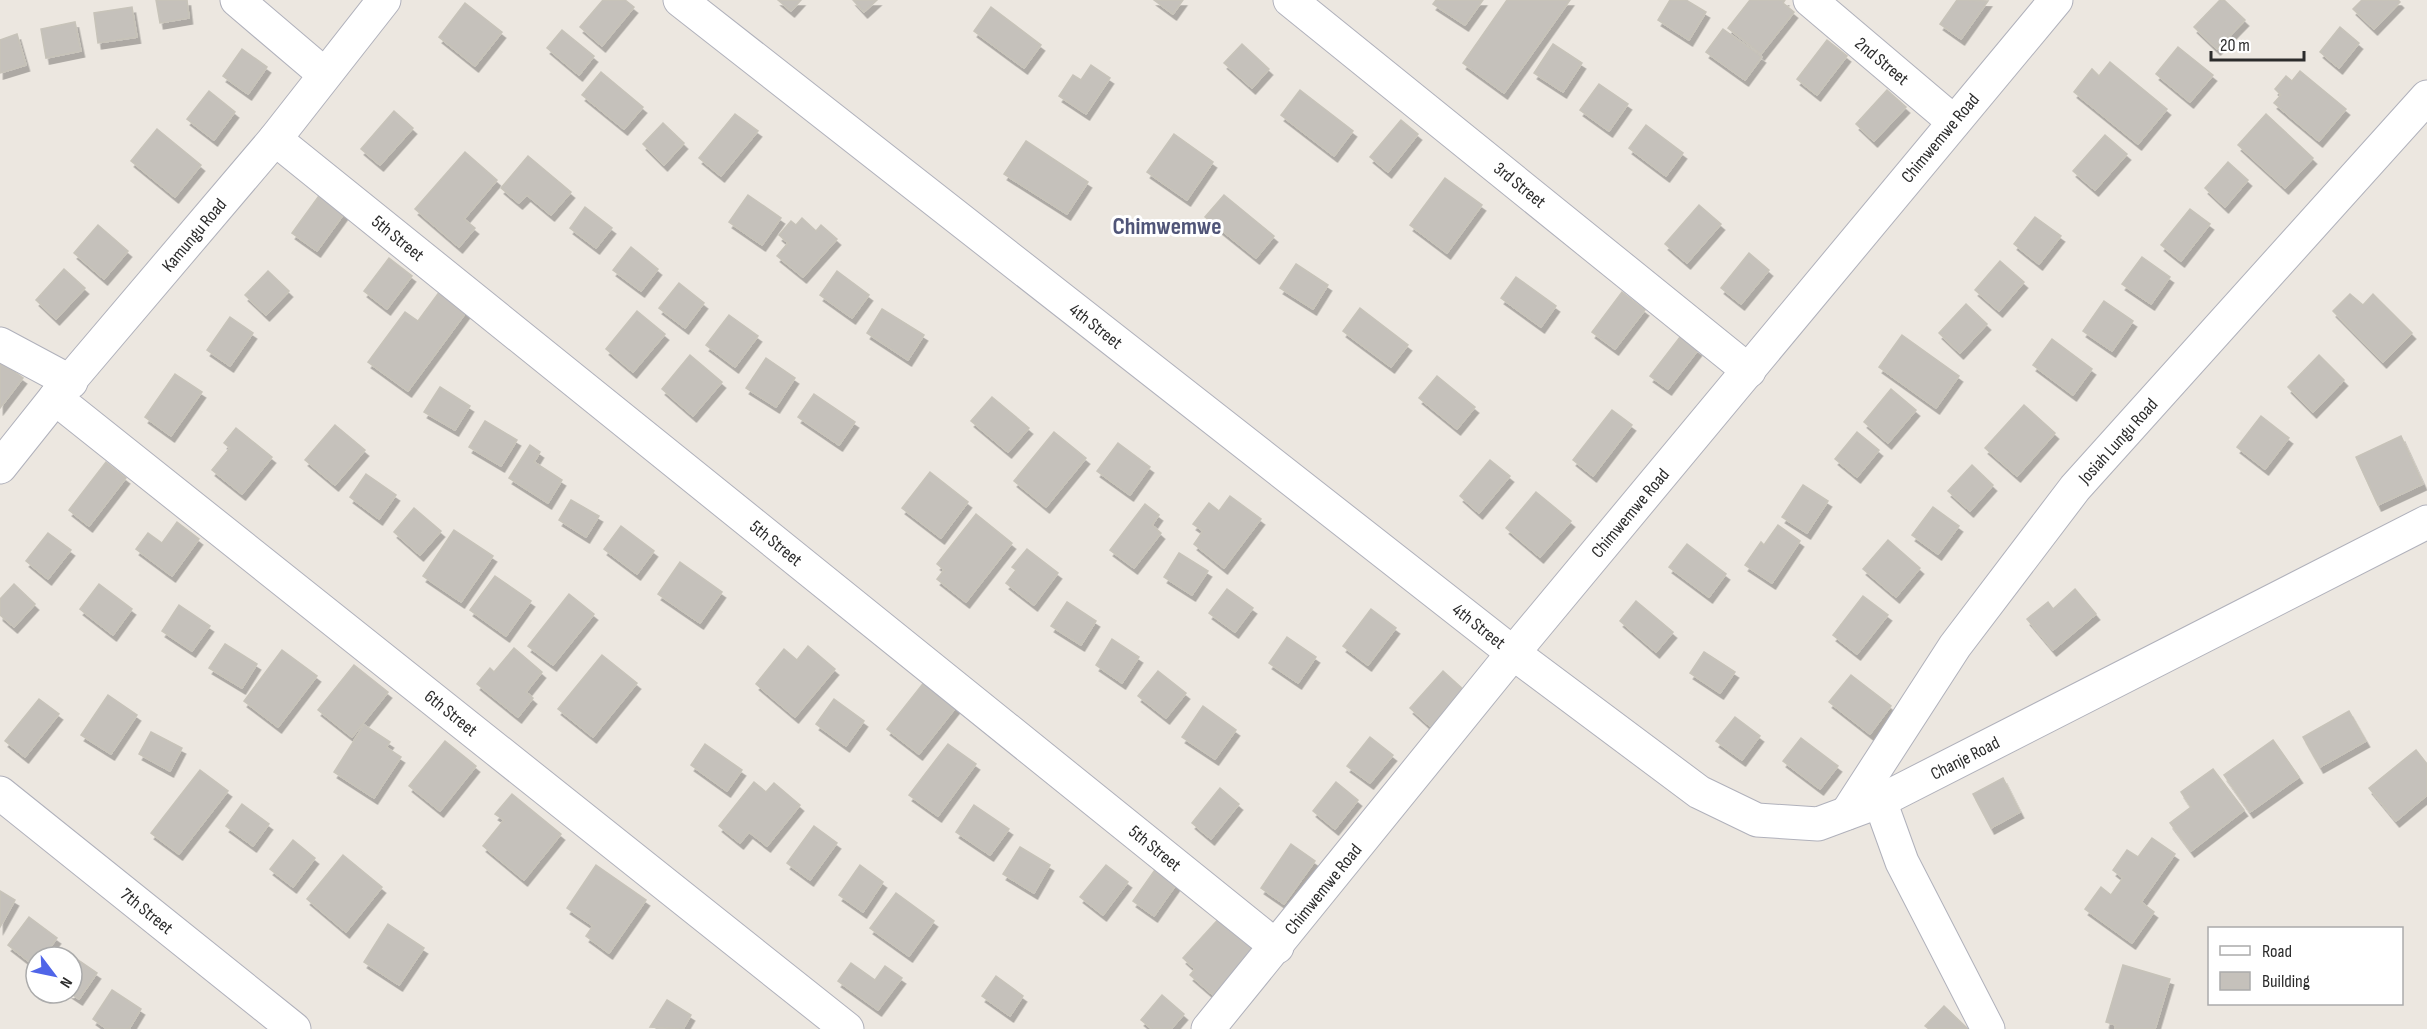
<svg xmlns="http://www.w3.org/2000/svg" width="2427" height="1029" font-family="'Sofia Sans Condensed',sans-serif">
	<style>
		.building { fill: #c5c1bb; stroke: #c7c3b9; stroke-width: 1.5; filter: url(#shadow) }
		.lines { fill: none; stroke-linecap: round; stroke-linejoin: round }
		.minor-casing { stroke: #b0b1bb; stroke-width: 35 }
		.minor { stroke: #fff; stroke-width: 33 }
		.labels { text-anchor: middle; stroke-width: 6; stroke-linejoin: round; paint-order: stroke }
		.street-label { font-size: 18px; fill: #2c2c2c; stroke: #fff }
		.district-label { font-size: 24px; font-weight: bold; fill: #505578; stroke: #fff }
	</style>
	<defs>
		<filter id="shadow"><feDropShadow dx="3.5" dy="6" stdDeviation="0" flood-color="#0004"/></filter>
	</defs>
	<rect width="100%" height="100%" fill="#ece7e0"/>
	<g class="building">
		<path d="M 156,0 L 187,0 L 189,18 L 160,23 Z"/>
		<path d="M 603,0 L 625,0 L 634,7 L 602,46 L 580,27 Z"/>
		<path d="M 778,0 L 801,0 L 791,11 Z"/>
		<path d="M 853,0 L 877,0 L 864,12 Z"/>
		<path d="M 1154,0 L 1183,0 L 1173,14 Z"/>
		<path d="M 1436,0 L 1483,0 L 1465,25 L 1433,4 Z"/>
		<path d="M 1507,0 L 1570,0 L 1504,93 L 1463,63 Z"/>
		<path d="M 1670,0 L 1686,0 L 1706,12 L 1689,40 L 1658,20 Z"/>
		<path d="M 1750,0 L 1785,0 L 1783,3 L 1794,12 L 1761,54 L 1728,28 Z"/>
		<path d="M 1957,0 L 1988,1 L 1961,39 L 1940,24 Z"/>
		<path d="M 2220,0 L 2224,0 L 2245,20 L 2217,49 L 2194,27 Z"/>
		<path d="M 2362,0 L 2398,0 L 2400,2 L 2374,29 L 2353,9 Z"/>
		<path d="M 465,3 L 502,32 L 475,66 L 439,37 Z"/>
		<path d="M 132,7 L 137,37 L 98,43 L 94,13 Z"/>
		<path d="M 991,7 L 1041,45 L 1024,68 L 974,31 Z"/>
		<path d="M 75,22 L 81,51 L 46,58 L 41,29 Z"/>
		<path d="M 2340,27 L 2359,43 L 2339,68 L 2320,52 Z"/>
		<path d="M 1723,29 L 1762,57 L 1745,80 L 1706,52 Z"/>
		<path d="M 562,30 L 594,56 L 579,75 L 547,48 Z"/>
		<path d="M 17,34 L 26,65 L 0,73 L 0,40 Z"/>
		<path d="M 1827,40 L 1847,56 L 1817,95 L 1797,79 Z"/>
		<path d="M 1242,44 L 1269,69 L 1252,88 L 1224,63 Z"/>
		<path d="M 1553,44 L 1582,63 L 1563,92 L 1534,73 Z"/>
		<path d="M 2178,47 L 2213,75 L 2190,102 L 2156,74 Z"/>
		<path d="M 242,49 L 267,67 L 248,94 L 223,76 Z"/>
		<path d="M 2110,62 L 2167,109 L 2138,144 L 2074,92 L 2092,69 L 2099,76 Z"/>
		<path d="M 1091,65 L 1110,78 L 1086,114 L 1059,96 L 1073,75 L 1081,80 Z"/>
		<path d="M 2300,71 L 2346,109 L 2319,141 L 2274,103 L 2281,95 L 2275,89 L 2286,76 L 2292,81 Z"/>
		<path d="M 601,72 L 643,107 L 624,129 L 582,95 Z"/>
		<path d="M 1599,84 L 1628,104 L 1609,131 L 1580,110 Z"/>
		<path d="M 1300,90 L 1353,131 L 1334,156 L 1281,115 Z"/>
		<path d="M 1887,90 L 1906,107 L 1874,141 L 1856,124 Z"/>
		<path d="M 209,91 L 235,112 L 214,140 L 187,119 Z"/>
		<path d="M 394,111 L 413,128 L 380,165 L 361,149 Z"/>
		<path d="M 735,114 L 758,131 L 721,176 L 699,158 Z"/>
		<path d="M 2266,114 L 2313,158 L 2285,188 L 2238,145 Z"/>
		<path d="M 1401,120 L 1418,134 L 1388,172 L 1370,157 Z"/>
		<path d="M 663,123 L 684,143 L 664,165 L 643,144 Z"/>
		<path d="M 1646,125 L 1683,153 L 1666,176 L 1629,148 Z"/>
		<path d="M 157,129 L 201,165 L 175,197 L 131,161 Z"/>
		<path d="M 1174,134 L 1213,162 L 1187,200 L 1147,172 Z"/>
		<path d="M 2105,135 L 2127,154 L 2095,190 L 2073,171 Z"/>
		<path d="M 1026,141 L 1088,182 L 1067,214 L 1004,174 Z"/>
		<path d="M 465,152 L 497,180 L 464,219 L 475,228 L 459,247 L 415,209 Z"/>
		<path d="M 528,156 L 571,192 L 551,215 L 527,195 L 519,203 L 501,188 Z"/>
		<path d="M 2228,162 L 2248,180 L 2225,207 L 2205,188 Z"/>
		<path d="M 1445,178 L 1482,205 L 1447,253 L 1410,225 Z"/>
		<path d="M 321,193 L 346,211 L 317,251 L 292,233 Z"/>
		<path d="M 748,195 L 781,218 L 762,245 L 729,222 Z"/>
		<path d="M 1224,195 L 1274,236 L 1256,258 L 1205,217 Z"/>
		<path d="M 1699,205 L 1721,224 L 1687,263 L 1665,244 Z"/>
		<path d="M 585,207 L 612,228 L 596,248 L 570,228 Z"/>
		<path d="M 2190,209 L 2210,224 L 2181,261 L 2161,245 Z"/>
		<path d="M 2035,217 L 2061,236 L 2039,264 L 2014,244 Z"/>
		<path d="M 802,218 L 816,231 L 821,225 L 837,239 L 803,277 L 777,256 L 788,243 L 779,235 L 791,221 L 796,225 Z"/>
		<path d="M 98,225 L 128,251 L 104,279 L 74,253 Z"/>
		<path d="M 631,247 L 658,269 L 641,291 L 613,270 Z"/>
		<path d="M 1749,253 L 1769,270 L 1741,304 L 1721,288 Z"/>
		<path d="M 2142,257 L 2170,277 L 2151,304 L 2122,284 Z"/>
		<path d="M 389,258 L 412,276 L 387,309 L 364,291 Z"/>
		<path d="M 2000,261 L 2024,282 L 1999,311 L 1975,290 Z"/>
		<path d="M 1296,264 L 1328,285 L 1313,309 L 1280,288 Z"/>
		<path d="M 64,269 L 85,288 L 56,319 L 36,300 Z"/>
		<path d="M 268,271 L 289,291 L 266,315 L 245,295 Z"/>
		<path d="M 837,271 L 869,295 L 852,318 L 820,295 Z"/>
		<path d="M 1516,277 L 1556,306 L 1541,327 L 1501,298 Z"/>
		<path d="M 679,283 L 704,303 L 685,328 L 659,308 Z"/>
		<path d="M 440,291 L 467,311 L 408,391 L 368,362 L 405,312 L 418,321 Z"/>
		<path d="M 1622,292 L 1645,310 L 1615,349 L 1592,332 Z"/>
		<path d="M 2350,294 L 2363,305 L 2373,294 L 2412,333 L 2383,362 L 2333,311 Z"/>
		<path d="M 2104,301 L 2133,321 L 2112,351 L 2083,331 Z"/>
		<path d="M 1966,304 L 1987,324 L 1960,353 L 1939,333 Z"/>
		<path d="M 1360,308 L 1408,345 L 1391,367 L 1343,331 Z"/>
		<path d="M 882,309 L 924,335 L 908,360 L 867,333 Z"/>
		<path d="M 637,311 L 665,334 L 633,372 L 606,349 Z"/>
		<path d="M 729,315 L 758,336 L 735,367 L 706,345 Z"/>
		<path d="M 230,317 L 253,333 L 230,366 L 207,350 Z"/>
		<path d="M 1902,335 L 1959,376 L 1936,408 L 1879,367 Z"/>
		<path d="M 1680,337 L 1698,350 L 1668,389 L 1650,376 Z"/>
		<path d="M 2052,339 L 2092,369 L 2073,395 L 2033,365 Z"/>
		<path d="M 690,355 L 722,382 L 693,416 L 662,389 Z"/>
		<path d="M 2319,355 L 2344,380 L 2313,412 L 2288,387 Z"/>
		<path d="M 766,358 L 795,378 L 776,407 L 746,388 Z"/>
		<path d="M 0,361 L 23,378 L 0,408 Z"/>
		<path d="M 175,374 L 202,392 L 171,436 L 145,417 Z"/>
		<path d="M 1437,376 L 1475,407 L 1457,429 L 1419,398 Z"/>
		<path d="M 440,387 L 470,406 L 455,430 L 424,412 Z"/>
		<path d="M 1891,389 L 1916,410 L 1888,443 L 1864,422 Z"/>
		<path d="M 814,394 L 855,422 L 839,445 L 798,417 Z"/>
		<path d="M 992,397 L 1029,428 L 1008,452 L 971,421 Z"/>
		<path d="M 2024,405 L 2055,433 L 2017,476 L 1985,448 Z"/>
		<path d="M 1612,410 L 1632,425 L 1593,476 L 1573,460 Z"/>
		<path d="M 2261,416 L 2289,438 L 2265,469 L 2237,447 Z"/>
		<path d="M 485,421 L 517,440 L 501,466 L 469,447 Z"/>
		<path d="M 335,425 L 365,450 L 335,485 L 305,460 Z"/>
		<path d="M 236,428 L 272,457 L 242,494 L 212,470 L 230,448 L 224,443 Z"/>
		<path d="M 1054,432 L 1086,458 L 1046,507 L 1014,481 Z"/>
		<path d="M 1857,432 L 1879,450 L 1857,477 L 1835,459 Z"/>
		<path d="M 2401,436 L 2423,484 L 2378,505 L 2356,457 Z"/>
		<path d="M 1118,443 L 1150,467 L 1130,495 L 1097,471 Z"/>
		<path d="M 530,445 L 540,452 L 534,462 L 562,480 L 548,503 L 509,478 Z"/>
		<path d="M 1490,460 L 1510,476 L 1479,513 L 1460,496 Z"/>
		<path d="M 106,462 L 126,478 L 89,526 L 69,510 Z"/>
		<path d="M 1972,465 L 1993,485 L 1970,511 L 1948,491 Z"/>
		<path d="M 930,472 L 968,502 L 941,538 L 902,508 Z"/>
		<path d="M 366,474 L 396,495 L 379,519 L 350,497 Z"/>
		<path d="M 1803,485 L 1828,501 L 1807,533 L 1782,517 Z"/>
		<path d="M 1536,492 L 1571,521 L 1540,557 L 1506,528 Z"/>
		<path d="M 1230,496 L 1261,519 L 1224,568 L 1194,544 L 1203,531 L 1193,524 L 1209,503 L 1219,511 Z"/>
		<path d="M 571,500 L 599,516 L 586,537 L 559,520 Z"/>
		<path d="M 1145,504 L 1159,515 L 1152,525 L 1161,533 L 1134,568 L 1110,550 Z"/>
		<path d="M 1933,507 L 1959,526 L 1938,554 L 1912,535 Z"/>
		<path d="M 414,508 L 441,531 L 420,555 L 394,532 Z"/>
		<path d="M 976,514 L 1012,543 L 966,602 L 937,579 L 944,570 L 937,564 Z"/>
		<path d="M 177,522 L 199,539 L 172,576 L 136,549 L 148,533 L 162,543 Z"/>
		<path d="M 1778,525 L 1800,541 L 1772,583 L 1745,565 L 1761,542 L 1764,545 Z"/>
		<path d="M 621,526 L 654,551 L 637,574 L 604,549 Z"/>
		<path d="M 454,530 L 493,556 L 461,602 L 423,576 Z"/>
		<path d="M 48,533 L 71,550 L 48,579 L 26,561 Z"/>
		<path d="M 1888,540 L 1920,568 L 1896,597 L 1863,569 Z"/>
		<path d="M 1687,544 L 1726,574 L 1709,597 L 1669,567 Z"/>
		<path d="M 1027,549 L 1058,573 L 1034,605 L 1006,583 L 1016,570 L 1012,567 Z"/>
		<path d="M 1179,553 L 1208,571 L 1192,595 L 1164,577 Z"/>
		<path d="M 680,562 L 722,592 L 700,623 L 658,594 Z"/>
		<path d="M 495,576 L 531,601 L 506,636 L 470,610 Z"/>
		<path d="M 14,584 L 35,604 L 14,627 L 0,615 L 0,599 Z"/>
		<path d="M 99,584 L 132,609 L 113,635 L 80,609 Z"/>
		<path d="M 1227,589 L 1253,608 L 1235,632 L 1209,613 Z"/>
		<path d="M 2075,589 L 2096,614 L 2053,650 L 2027,619 L 2048,602 L 2053,609 Z"/>
		<path d="M 569,594 L 594,614 L 553,665 L 528,646 Z"/>
		<path d="M 1863,596 L 1888,615 L 1857,654 L 1833,635 Z"/>
		<path d="M 1636,601 L 1673,632 L 1656,652 L 1620,621 Z"/>
		<path d="M 1067,602 L 1096,621 L 1081,645 L 1051,626 Z"/>
		<path d="M 179,605 L 210,626 L 192,651 L 162,631 Z"/>
		<path d="M 1371,609 L 1396,628 L 1368,665 L 1343,646 Z"/>
		<path d="M 1287,637 L 1316,657 L 1298,683 L 1269,663 Z"/>
		<path d="M 1112,639 L 1139,657 L 1122,683 L 1096,665 Z"/>
		<path d="M 225,644 L 257,664 L 242,688 L 209,668 Z"/>
		<path d="M 808,646 L 835,669 L 795,717 L 756,684 L 784,649 L 797,660 Z"/>
		<path d="M 514,648 L 542,672 L 526,692 L 533,698 L 518,717 L 477,684 L 490,668 L 494,672 Z"/>
		<path d="M 282,650 L 317,676 L 278,727 L 244,701 Z"/>
		<path d="M 1704,652 L 1735,672 L 1720,693 L 1690,673 Z"/>
		<path d="M 602,655 L 637,683 L 593,737 L 558,709 Z"/>
		<path d="M 354,665 L 388,692 L 352,737 L 318,710 Z"/>
		<path d="M 1158,671 L 1186,693 L 1166,718 L 1138,696 Z"/>
		<path d="M 1443,671 L 1464,690 L 1431,727 L 1410,708 Z"/>
		<path d="M 1851,675 L 1891,706 L 1870,734 L 1829,702 Z"/>
		<path d="M 929,676 L 961,701 L 919,754 L 887,729 Z"/>
		<path d="M 108,695 L 137,715 L 111,754 L 81,735 Z"/>
		<path d="M 39,699 L 59,714 L 25,757 L 5,741 Z"/>
		<path d="M 834,699 L 864,721 L 846,746 L 816,724 Z"/>
		<path d="M 1203,706 L 1236,730 L 1215,759 L 1182,737 Z"/>
		<path d="M 2349,711 L 2366,741 L 2320,767 L 2303,737 Z"/>
		<path d="M 1735,717 L 1760,736 L 1742,760 L 1716,741 Z"/>
		<path d="M 364,725 L 390,742 L 386,747 L 401,757 L 374,798 L 334,772 Z"/>
		<path d="M 151,732 L 182,748 L 170,771 L 139,754 Z"/>
		<path d="M 1370,737 L 1393,755 L 1370,783 L 1347,766 Z"/>
		<path d="M 1801,738 L 1838,766 L 1820,789 L 1783,761 Z"/>
		<path d="M 2273,740 L 2299,777 L 2250,812 L 2224,775 Z"/>
		<path d="M 445,741 L 476,766 L 440,811 L 409,786 Z"/>
		<path d="M 705,744 L 742,770 L 727,791 L 691,765 Z"/>
		<path d="M 948,744 L 976,764 L 938,816 L 909,795 Z"/>
		<path d="M 2416,750 L 2427,764 L 2427,795 L 2396,821 L 2369,788 Z"/>
		<path d="M 2213,769 L 2244,810 L 2191,851 L 2170,823 L 2191,807 L 2181,792 Z"/>
		<path d="M 200,770 L 228,791 L 179,854 L 151,833 Z"/>
		<path d="M 2003,778 L 2020,812 L 1991,828 L 1973,794 Z"/>
		<path d="M 754,782 L 766,792 L 774,783 L 800,805 L 767,846 L 749,832 L 740,843 L 719,826 Z"/>
		<path d="M 1336,782 L 1358,800 L 1335,829 L 1313,811 Z"/>
		<path d="M 1220,788 L 1239,804 L 1211,839 L 1192,823 Z"/>
		<path d="M 512,794 L 561,834 L 524,880 L 483,846 L 504,820 L 495,814 Z"/>
		<path d="M 242,804 L 269,824 L 253,846 L 226,826 Z"/>
		<path d="M 974,805 L 1009,829 L 990,855 L 956,832 Z"/>
		<path d="M 814,826 L 837,843 L 810,880 L 787,863 Z"/>
		<path d="M 2152,838 L 2175,854 L 2141,902 L 2154,912 L 2132,943 L 2085,909 L 2101,887 L 2111,895 L 2123,878 L 2113,870 L 2127,850 L 2138,857 Z"/>
		<path d="M 293,840 L 315,858 L 293,887 L 270,869 Z"/>
		<path d="M 1291,844 L 1315,861 L 1284,904 L 1261,888 Z"/>
		<path d="M 1020,847 L 1050,865 L 1034,893 L 1003,874 Z"/>
		<path d="M 343,855 L 382,887 L 346,932 L 307,899 Z"/>
		<path d="M 596,865 L 646,900 L 609,953 L 586,936 L 593,926 L 567,908 Z"/>
		<path d="M 860,865 L 883,882 L 863,912 L 839,895 Z"/>
		<path d="M 1106,865 L 1128,882 L 1103,915 L 1080,897 Z"/>
		<path d="M 1157,867 L 1178,882 L 1154,916 L 1133,901 Z"/>
		<path d="M 0,891 L 15,900 L 0,927 Z"/>
		<path d="M 896,893 L 934,921 L 909,956 L 870,928 Z"/>
		<path d="M 1223,914 L 1257,945 L 1213,995 L 1190,975 L 1195,969 L 1183,958 Z"/>
		<path d="M 29,917 L 57,938 L 43,957 L 36,957 L 35,966 L 8,945 Z"/>
		<path d="M 388,924 L 424,948 L 399,985 L 364,962 Z"/>
		<path d="M 71,955 L 97,973 L 79,999 L 70,993 L 72,993 Z"/>
		<path d="M 851,963 L 875,980 L 885,966 L 902,978 L 878,1010 L 838,981 Z"/>
		<path d="M 2123,965 L 2170,979 L 2155,1029 L 2115,1029 L 2116,1025 L 2106,1022 Z"/>
		<path d="M 996,976 L 1023,996 L 1010,1016 L 982,996 Z"/>
		<path d="M 112,990 L 141,1009 L 129,1029 L 107,1029 L 93,1019 Z"/>
		<path d="M 1162,995 L 1184,1014 L 1171,1029 L 1152,1029 L 1141,1020 Z"/>
		<path d="M 667,1000 L 691,1015 L 683,1029 L 650,1027 Z"/>
		<path d="M 1944,1006 L 1968,1029 L 1929,1029 L 1925,1026 Z"/>
	</g>
	<g class="lines">
		<g class="minor-casing">
			<g id="minor">
				<path d="M 237,0 L 324,74"/>
				<path d="M 680,0 L 1513,653 L 1699,792 L 1757,820 L 1818,824 L 1880,801 L 2427,522"/>
				<path d="M 1290,0 L 1749,371"/>
				<path d="M 1810,0 L 1954,122"/>
				<path d="M 275,139 L 1277,947"/>
				<path d="M 0,344 L 71,382"/>
				<path d="M 55,398 L 847,1029"/>
				<path d="M 0,467 L 55,398 L 275,139 L 384,0"/>
				<path d="M 0,793 L 294,1029"/>
				<path d="M 1880,801 L 1902,862 L 1988,1029"/>
				<path d="M 1847,813 L 1955,646 L 2075,488 L 2427,97"/>
				<path d="M 1208,1029 L 1513,653 L 2056,0"/>
			</g>
		</g>
		<use href="#minor" class="minor"/>
	</g>
	<g class="labels">
		<g class="street-label">
			<text transform="translate(1882 61) rotate(40)" y="6">2nd Street</text>
			<text transform="translate(1940 138) rotate(-50)" y="6">Chimwemwe Road</text>
			<text transform="translate(1520 185) rotate(39)" y="6">3rd Street</text>
			<text transform="translate(194 235) rotate(-50)" y="6">Kamungu Road</text>
			<text transform="translate(398 238) rotate(39)" y="6">5th Street</text>
			<text transform="translate(1096 326) rotate(38)" y="6">4th Street</text>
			<text transform="translate(2118 441) rotate(-48)" y="6">Josiah Lungu Road</text>
			<text transform="translate(1630 513) rotate(-50)" y="6">Chimwemwe Road</text>
			<text transform="translate(776 543) rotate(39)" y="6">5th Street</text>
			<text transform="translate(1479 626) rotate(38)" y="6">4th Street</text>
			<text transform="translate(451 713) rotate(39)" y="6">6th Street</text>
			<text transform="translate(1965 758) rotate(-27)" y="6">Chanje Road</text>
			<text transform="translate(1155 848) rotate(39)" y="6">5th Street</text>
			<text transform="translate(1323 889) rotate(-51)" y="6">Chimwemwe Road</text>
			<text transform="translate(147 911) rotate(39)" y="6">7th Street</text>
		</g>
		<g class="district-label">
			<text x="1167" y="234">Chimwemwe</text>
		</g>
	</g>
	<rect x="2208" y="927" width="195" height="78" fill="#ffffff" stroke="#ababab" stroke-width="1.5"/>
	<rect x="2220" y="946" width="30" height="9" fill="#ffffff" stroke="#ababab" stroke-width="1.5"/>
	<text x="2262" y="957" font-size="18" fill="#2c2c2c">Road</text>
	<rect x="2220" y="972" width="30" height="18" fill="#c5c1bb" stroke="#ababab" stroke-width="1.5"/>
	<text x="2262" y="987" font-size="18" fill="#2c2c2c">Building</text>
	<g transform="translate(54 975) rotate(122)"><circle r="28" fill="#ffffff" stroke="#ababab" stroke-width="1.5"/>
	<path d="M0-4.5L10 22L0 15L-10 22Z" fill="#5065e8"/>
	<text y="-9" font-size="16" font-weight="bold" text-anchor="middle" fill="#2c2c2c">N</text>
	</g>
	<path d="M2211 51v9h93v-9" fill="none" stroke="#2c2c2c" stroke-width="3"/>
	<text x="2220" y="51" font-size="18" fill="#2c2c2c" stroke="#ffffff" stroke-width="4.5" paint-order="stroke">20 m</text>
</svg>
